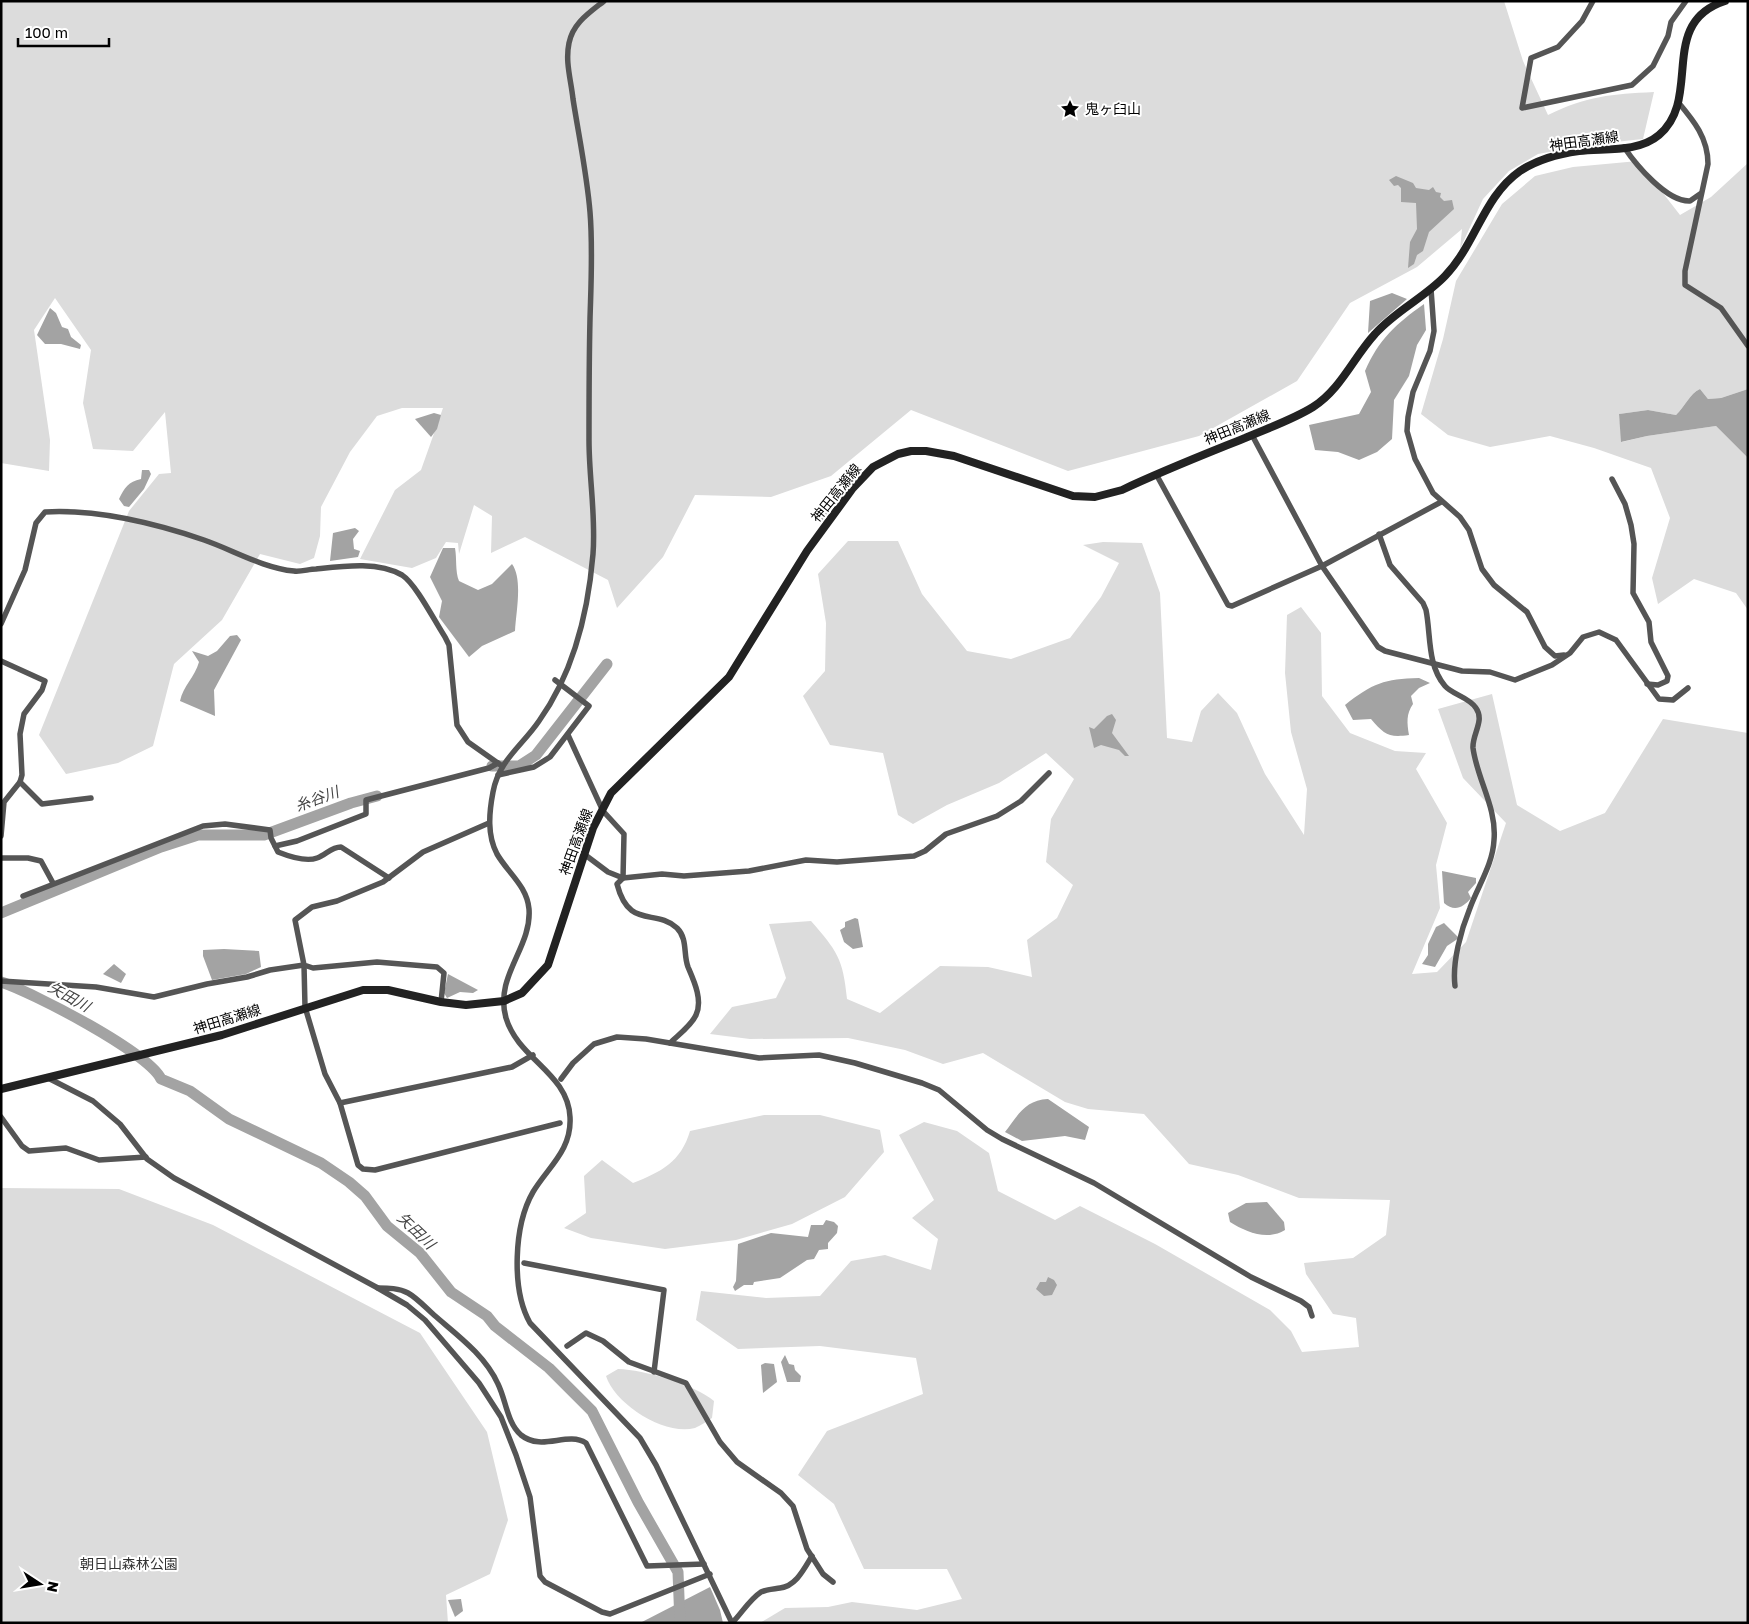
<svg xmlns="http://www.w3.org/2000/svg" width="1749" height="1624" font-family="'Golos Text','Noto Sans JP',sans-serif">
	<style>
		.green { fill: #dcdcdc }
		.water { fill: #a3a3a3 }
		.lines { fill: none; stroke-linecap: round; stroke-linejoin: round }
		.river { stroke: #a3a3a3; stroke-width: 11 }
		.street { stroke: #555; stroke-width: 5.5 }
		.secondary { stroke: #222; stroke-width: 8 }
		.labels { text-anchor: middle; stroke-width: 4; stroke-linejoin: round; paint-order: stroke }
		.poi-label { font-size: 14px; fill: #000; stroke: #fff; text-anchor: start }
		.street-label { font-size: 14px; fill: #000; stroke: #fff }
		.park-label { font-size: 14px; fill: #333; stroke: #fff }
		.water-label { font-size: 15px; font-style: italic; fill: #444; stroke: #fff }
	</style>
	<rect width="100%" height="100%" fill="#fff"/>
	<g class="green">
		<path d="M 1,1 L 1504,1 L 1523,61 L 1548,115 C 1586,96 1612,94 1654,92 L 1643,139 L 1587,145 L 1538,154 L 1509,171 L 1483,199 L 1460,249 L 1462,229 L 1417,267 L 1350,303 L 1297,381 L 1199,436 L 1068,471 L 911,410 L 831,476 L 771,497 L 695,495 L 663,557 L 617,608 L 608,580 L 525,537 L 491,553 L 492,516 L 474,505 L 459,554 L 458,543 L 446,542 L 436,558 L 412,568 L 360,559 L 395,490 L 421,470 L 443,408 L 402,408 L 377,416 L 350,452 L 321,507 L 320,536 L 314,558 L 300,564 L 260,554 L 222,620 L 174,664 L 153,746 L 118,763 L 66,774 L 39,735 L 129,511 L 159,474 L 171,473 L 165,412 L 133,451 L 93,449 L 83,403 L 91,350 L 55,298 L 34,330 L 50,440 L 49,471 L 1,463 Z"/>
		<path d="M 1638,161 L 1680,215 L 1711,197 L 1748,163 L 1748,389 L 1721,398 L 1708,399 L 1700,389 C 1690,393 1684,408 1676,415 L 1648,410 L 1619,414 L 1622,442 L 1647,436 L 1716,426 L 1748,458 L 1748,610 L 1736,593 L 1694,579 L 1658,604 L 1652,578 L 1670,518 L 1651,468 L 1594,448 L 1550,436 L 1490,447 L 1448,435 L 1421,414 L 1443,339 L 1456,281 L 1502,204 L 1535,176 L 1573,167 Z"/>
		<path d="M 848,541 L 898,541 L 922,594 L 967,651 L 1011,659 L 1070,638 L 1101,597 L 1119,563 L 1083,545 L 1103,542 L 1142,543 L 1160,593 L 1167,738 L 1192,742 L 1201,711 L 1218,693 L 1237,713 L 1265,774 L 1304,835 L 1307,789 L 1291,732 L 1285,673 L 1287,615 L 1301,607 L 1321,633 L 1322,696 L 1350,733 L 1395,751 L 1426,753 L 1416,769 L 1447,823 L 1436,865 L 1440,908 L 1412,974 L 1437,972 L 1466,942 L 1506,823 L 1463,778 L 1438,709 L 1492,694 L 1517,805 L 1560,831 L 1605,813 L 1663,719 L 1748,733 L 1748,1623 L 760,1623 L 785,1608 L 828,1607 L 852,1602 L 917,1610 L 962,1599 L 947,1569 L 864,1569 L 834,1504 L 798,1475 L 827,1431 L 923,1394 L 916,1358 L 820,1346 L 738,1349 L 696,1320 L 701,1291 L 766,1298 L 820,1296 L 851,1261 L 885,1255 L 931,1270 L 938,1239 L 912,1218 L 934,1200 L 899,1135 L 924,1122 L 957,1131 L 989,1153 L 998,1191 L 1055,1220 L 1080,1206 L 1155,1244 L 1270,1310 L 1291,1331 L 1302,1352 L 1359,1347 L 1356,1318 L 1333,1314 L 1306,1274 L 1304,1263 L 1353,1258 L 1386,1235 L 1390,1200 L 1299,1198 L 1238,1175 L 1189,1164 L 1144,1114 L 1088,1109 L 1065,1102 L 983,1053 L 943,1064 L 905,1050 L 848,1038 L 750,1039 L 710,1034 L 732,1007 L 776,998 L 786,978 L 769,924 L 811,921 C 837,951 843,958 847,999 L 880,1013 L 940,966 L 988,967 L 1032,977 L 1027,940 L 1057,918 L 1073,885 L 1046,862 L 1051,819 L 1074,779 L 1046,753 L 999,783 L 947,805 L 913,824 L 898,815 L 883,753 L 830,745 L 803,696 L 825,671 L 826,623 L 818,574 Z"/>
		<path d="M 764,1115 L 820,1115 L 880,1130 L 884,1152 L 845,1197 L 792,1224 L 736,1240 L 665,1249 L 591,1238 L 564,1228 L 586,1213 L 584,1176 L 602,1160 L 633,1183 C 661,1172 681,1162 690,1131 Z"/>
		<path d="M 1,1188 L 119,1189 L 213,1225 L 420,1333 L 487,1432 L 508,1520 L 490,1574 L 446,1595 L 448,1623 L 1,1623 Z"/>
		<path d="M 618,1369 C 645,1370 693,1384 714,1401 L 712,1418 C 707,1421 700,1426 695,1428 C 664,1436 615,1404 606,1376 Z"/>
	</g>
	<g class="water">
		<path d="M 1396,176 L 1413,183 L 1416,188 L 1429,190 L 1433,187 L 1436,192 L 1441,193 L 1440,197 L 1444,201 L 1452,200 L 1454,209 L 1429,232 L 1423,251 L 1417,255 L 1414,264 L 1408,268 L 1410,242 L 1417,229 L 1416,203 L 1401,202 L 1401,188 L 1398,185 L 1394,186 L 1389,180 Z"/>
		<path d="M 1392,293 L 1407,299 L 1368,333 L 1370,301 Z"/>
		<path d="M 1424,304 L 1426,330 L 1417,345 L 1409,376 L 1394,400 L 1392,439 L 1377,452 L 1359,460 L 1338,452 L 1315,450 L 1309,425 L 1359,414 L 1371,392 L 1365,371 C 1379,339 1396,324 1424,304 Z"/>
		<path d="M 50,308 L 56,313 L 62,327 L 68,329 L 71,337 L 81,345 L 80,349 L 61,344 L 45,344 L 37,335 Z"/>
		<path d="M 1700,389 L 1708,399 L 1721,398 L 1748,389 L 1748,458 L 1716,426 L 1647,436 L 1621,442 L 1619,414 L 1648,410 L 1676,415 C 1684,408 1690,393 1700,389 Z"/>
		<path d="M 434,413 L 441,415 L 437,429 L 431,437 L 415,419 Z"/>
		<path d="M 142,470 L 149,470 L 151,474 L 144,489 L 129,507 L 124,506 L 119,499 C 125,487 128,482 141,479 Z"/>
		<path d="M 823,499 L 829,500 L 832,506 L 822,521 L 817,510 L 818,505 Z"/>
		<path d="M 355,528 L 359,531 L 353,539 L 354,549 L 360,551 L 358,557 L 330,561 L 333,533 Z"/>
		<path d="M 443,548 L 455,548 C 457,559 455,571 459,581 L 478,590 L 492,584 L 512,564 C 523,579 516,612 515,631 L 482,646 L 469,657 L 439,617 L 442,601 L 430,577 Z"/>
		<path d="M 237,635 L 241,640 L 214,690 L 215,716 L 180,701 C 183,686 195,677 199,662 L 192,651 L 208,656 L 217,651 L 230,636 Z"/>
		<path d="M 1419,678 L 1430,683 L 1419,688 L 1411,696 L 1413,704 C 1406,714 1407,723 1409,735 C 1388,738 1384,734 1371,719 L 1353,720 L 1345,705 C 1373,683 1384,679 1419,678 Z"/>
		<path d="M 1112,714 L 1116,720 L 1112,733 L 1129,756 L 1125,756 L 1119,750 L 1101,745 L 1094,748 L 1089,727 L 1094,729 L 1107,716 Z"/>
		<path d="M 1442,871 L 1476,878 L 1476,883 L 1468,892 L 1471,898 C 1463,908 1454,912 1444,903 Z"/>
		<path d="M 855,918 L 858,919 L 863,947 L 853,949 L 844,942 L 840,930 L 845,927 L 845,922 Z"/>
		<path d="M 1444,923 L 1459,938 L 1447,946 L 1435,967 L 1422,964 L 1428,955 L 1428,944 L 1436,927 Z"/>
		<path d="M 224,949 L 259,951 L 261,967 L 246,974 L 212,980 L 203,956 L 203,950 Z"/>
		<path d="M 114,964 L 126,974 L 121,983 L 103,974 Z"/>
		<path d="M 448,974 L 478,990 L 473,993 L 460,992 L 447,998 L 444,993 Z"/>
		<path d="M 1048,1099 L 1089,1127 L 1085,1140 L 1065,1136 L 1022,1141 L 1005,1132 C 1018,1115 1025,1100 1048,1099 Z"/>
		<path d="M 1267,1202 L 1284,1222 L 1285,1230 C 1267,1241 1246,1232 1230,1222 L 1228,1213 L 1246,1203 Z"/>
		<path d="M 826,1220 L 834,1222 L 838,1226 L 837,1233 L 828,1243 L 828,1249 L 819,1250 L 814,1259 L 807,1260 L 780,1278 L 754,1282 L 753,1285 L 744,1285 L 735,1291 L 733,1287 L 736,1281 L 738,1244 L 771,1233 L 808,1237 L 811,1225 L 823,1225 Z"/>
		<path d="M 1048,1277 L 1054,1280 L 1057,1285 L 1052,1295 L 1044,1296 L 1036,1289 L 1040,1282 L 1046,1282 Z"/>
		<path d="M 785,1355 L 789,1364 L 794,1365 L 795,1370 L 801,1376 L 800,1382 L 787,1382 L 781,1362 Z"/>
		<path d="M 765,1363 L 774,1364 L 777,1382 L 763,1393 L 761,1365 Z"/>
		<path d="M 710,1587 L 720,1610 L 723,1623 L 640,1623 Z"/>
		<path d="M 461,1599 L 463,1611 L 455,1617 L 448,1600 Z"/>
	</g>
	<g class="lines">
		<g class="river">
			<path d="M 492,766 L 519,766 L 536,755 L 607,664"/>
			<path d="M 1,913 L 161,847 L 198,835 L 264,835 L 351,803 L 377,796"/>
			<path d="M 1,982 C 32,992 148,1052 161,1079 L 190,1091 L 229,1119 L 321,1163 L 349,1182 L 365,1196 L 387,1226 L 420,1253 L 451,1292 L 487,1316 L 495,1326 L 549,1368 L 592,1411 L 638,1502 L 678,1572 L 680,1623"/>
		</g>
		<g class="street">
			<path d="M 604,1 C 589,13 573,23 569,43 C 565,62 571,80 573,99 C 579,137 587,175 590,212 C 593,248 591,284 590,319 C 589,360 589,400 589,440 C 589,479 596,516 593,554 C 588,614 574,672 539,721 C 522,746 499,760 493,792 C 489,813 487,835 497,854 C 508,873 527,886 529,909 C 532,948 494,976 506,1018 C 518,1059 568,1073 570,1117 C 572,1150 548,1167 533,1192 C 514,1225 511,1289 530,1323 L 640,1438 L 656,1465 L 732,1623"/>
			<path d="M 1593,1 L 1582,21 L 1558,47 L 1531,58 L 1522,108 L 1632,85 L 1653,66 L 1668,36 L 1671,22 L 1686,1"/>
			<path d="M 1678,102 C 1694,121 1708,138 1708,164 L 1685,271 L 1685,285 L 1721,308 L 1748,346"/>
			<path d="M 1624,147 C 1636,165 1667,202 1690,201 L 1700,194"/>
			<path d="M 1431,289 L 1434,331 L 1430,351 L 1413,392 L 1408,417 L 1407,431 L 1415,459 L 1433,493 L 1460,517 L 1469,530 L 1482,569 L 1494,585 L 1527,612 L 1545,647 L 1555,656 L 1564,655"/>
			<path d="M 1252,435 L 1322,566 L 1378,647 L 1385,651 L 1462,671 L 1490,672 L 1515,680 L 1552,665 L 1570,653 L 1583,637 L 1599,632 L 1616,640 L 1659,699 L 1673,700 L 1688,688"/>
			<path d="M 1156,474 L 1228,605 L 1232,606 L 1322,566 L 1441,502"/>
			<path d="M 1612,479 L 1625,504 L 1631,525 L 1634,544 L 1633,593 L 1649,622 L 1651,642 L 1668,676 L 1667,681 L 1658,685 L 1647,684"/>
			<path d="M 1379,534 L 1390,565 L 1423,603 L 1426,610 C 1431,635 1427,665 1445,686 C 1453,695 1469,697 1476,708 C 1485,721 1472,734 1473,748 C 1477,779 1497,808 1494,840 C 1493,864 1478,886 1470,908 C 1461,930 1452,962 1455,986"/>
			<path d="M 1,624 L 25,570 L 36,523 L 45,512 C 97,509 154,523 204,540 C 233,550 263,568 294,571 C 301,572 309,569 316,569 C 343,566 378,561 402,575 C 416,584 435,622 445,637 L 449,645 L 457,725 L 468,742 L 502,766"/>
			<path d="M 1,661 L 45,681 L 42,690 L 24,714 L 20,734 L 22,775 L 20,782 L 4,802 L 1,836"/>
			<path d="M 568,735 L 603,811 L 624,834 L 623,878 L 617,884 C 629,930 655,908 677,928 C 688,939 683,954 688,967 C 694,981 703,1000 696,1015 C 691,1026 678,1035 670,1043"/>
			<path d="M 498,775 L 534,767 L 550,757 L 589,706 L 555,680"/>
			<path d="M 20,782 L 42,804 L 91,798"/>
			<path d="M 275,846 L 297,841 L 366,814 L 366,800 L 489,768 L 498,763"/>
			<path d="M 584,854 L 608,872 L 623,878 L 662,874 L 684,876 L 749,871 L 806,860 L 837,862 L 914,856 L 925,851 L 946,834 L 997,816 L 1021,801 L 1049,773"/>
			<path d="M 1,858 L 28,858 L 41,861 L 53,883"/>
			<path d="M 23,896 L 203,826 L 225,824 L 270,830 L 271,838 L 278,852 C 288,856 306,862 317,858 C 326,855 331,847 341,847 L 389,878"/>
			<path d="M 1,981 L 96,987 L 154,997 L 207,984 L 247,977 L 270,970 L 304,965 L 305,1007 L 325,1074 L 340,1103 L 358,1165 L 363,1169 L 375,1170 L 560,1123"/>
			<path d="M 441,1002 L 444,973 L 437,967 L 377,962 L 313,968 L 304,965 L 295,920 L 312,907 L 337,901 L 383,882 L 423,852 L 489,823"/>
			<path d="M 48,1078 L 93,1101 L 120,1124 L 147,1159 L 174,1178 L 376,1287 L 407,1305 L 425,1320 L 479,1383 L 501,1417 L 516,1455 L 530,1497 L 540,1576 L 545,1582 L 602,1612 L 610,1614 L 710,1574"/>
			<path d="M 561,1079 L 573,1063 L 594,1044 L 617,1037 L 646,1039 L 759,1058 L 819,1055 L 855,1063 L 922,1083 L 939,1090 L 987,1130 L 1002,1139 L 1094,1183 L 1251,1277 L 1301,1301 L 1309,1307 L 1312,1316"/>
			<path d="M 340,1103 L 512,1067 L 533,1055"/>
			<path d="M 1,1117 L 22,1146 L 29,1151 L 66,1148 L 99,1160 L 146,1157"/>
			<path d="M 524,1263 L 664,1290 L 654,1372"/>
			<path d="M 378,1288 C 388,1288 399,1288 408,1293 C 417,1298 426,1308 434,1315 C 457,1335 485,1355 498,1384 C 506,1400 507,1423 521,1435 C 542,1452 567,1431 586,1443 L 647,1566 L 704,1564"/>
			<path d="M 567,1346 L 586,1333 L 603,1341 L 629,1362 L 686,1383 L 720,1442 L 737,1462 L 781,1493 L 793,1506 L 807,1549 L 823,1574 L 833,1582"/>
			<path d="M 732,1623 C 742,1613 749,1600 761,1592 C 767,1589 774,1589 780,1588 C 796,1586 804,1569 812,1556"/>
		</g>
		<path class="secondary" d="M 1,1089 L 222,1035 L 363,990 L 388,990 L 441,1002 L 466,1005 L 504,1001 L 522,993 L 548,965 L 593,828 L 611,793 L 729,677 L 807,551 L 853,488 L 873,467 L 898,454 L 911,451 L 926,451 L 954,456 L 1073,496 L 1095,497 L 1122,490 C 1162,471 1203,455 1245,438 C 1268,428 1292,420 1313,407 C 1341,389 1353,358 1375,334 C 1395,311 1424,298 1445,276 C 1476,244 1483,197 1520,171 C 1538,159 1558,154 1579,151 C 1604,148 1638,153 1659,135 C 1703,98 1657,23 1725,1"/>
	</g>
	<defs>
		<g id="sight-bare" transform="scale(1.5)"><path d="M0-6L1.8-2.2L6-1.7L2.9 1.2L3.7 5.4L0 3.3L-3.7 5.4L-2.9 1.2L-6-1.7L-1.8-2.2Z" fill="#000" stroke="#fff" stroke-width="2.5" paint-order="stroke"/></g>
	</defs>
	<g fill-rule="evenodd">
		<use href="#sight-bare" x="1070" y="109"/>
	</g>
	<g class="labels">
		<g class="poi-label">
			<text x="1085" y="114">鬼ヶ臼山</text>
		</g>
		<g class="street-label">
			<text transform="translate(1584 141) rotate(-8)" y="5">神田高瀬線</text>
			<text transform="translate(1237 427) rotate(-22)" y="5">神田高瀬線</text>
			<text transform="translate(836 493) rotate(-51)" y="5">神田高瀬線</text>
			<text transform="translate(576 842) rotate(-70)" y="5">神田高瀬線</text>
			<text transform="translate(227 1019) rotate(-17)" y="5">神田高瀬線</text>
		</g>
		<g class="park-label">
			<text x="129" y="1569">朝日山森林公園</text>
		</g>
		<g class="water-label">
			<text transform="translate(317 799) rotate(-20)" y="5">糸谷川</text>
			<text transform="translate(69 997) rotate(29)" y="5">矢田川</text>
			<text transform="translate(416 1231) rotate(44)" y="5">矢田川</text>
		</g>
	</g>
	<rect width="1749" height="1624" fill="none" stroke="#000000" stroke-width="5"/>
	<g transform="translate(40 1584) rotate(102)" stroke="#ffffff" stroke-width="4" paint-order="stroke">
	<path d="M0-4L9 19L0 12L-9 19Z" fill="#000000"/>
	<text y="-8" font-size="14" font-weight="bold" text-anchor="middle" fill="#000000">N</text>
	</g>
	<path d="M18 38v8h91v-8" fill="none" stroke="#000000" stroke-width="2.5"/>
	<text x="25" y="38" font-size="15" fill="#000000" stroke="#ffffff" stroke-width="4" paint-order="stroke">100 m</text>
</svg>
